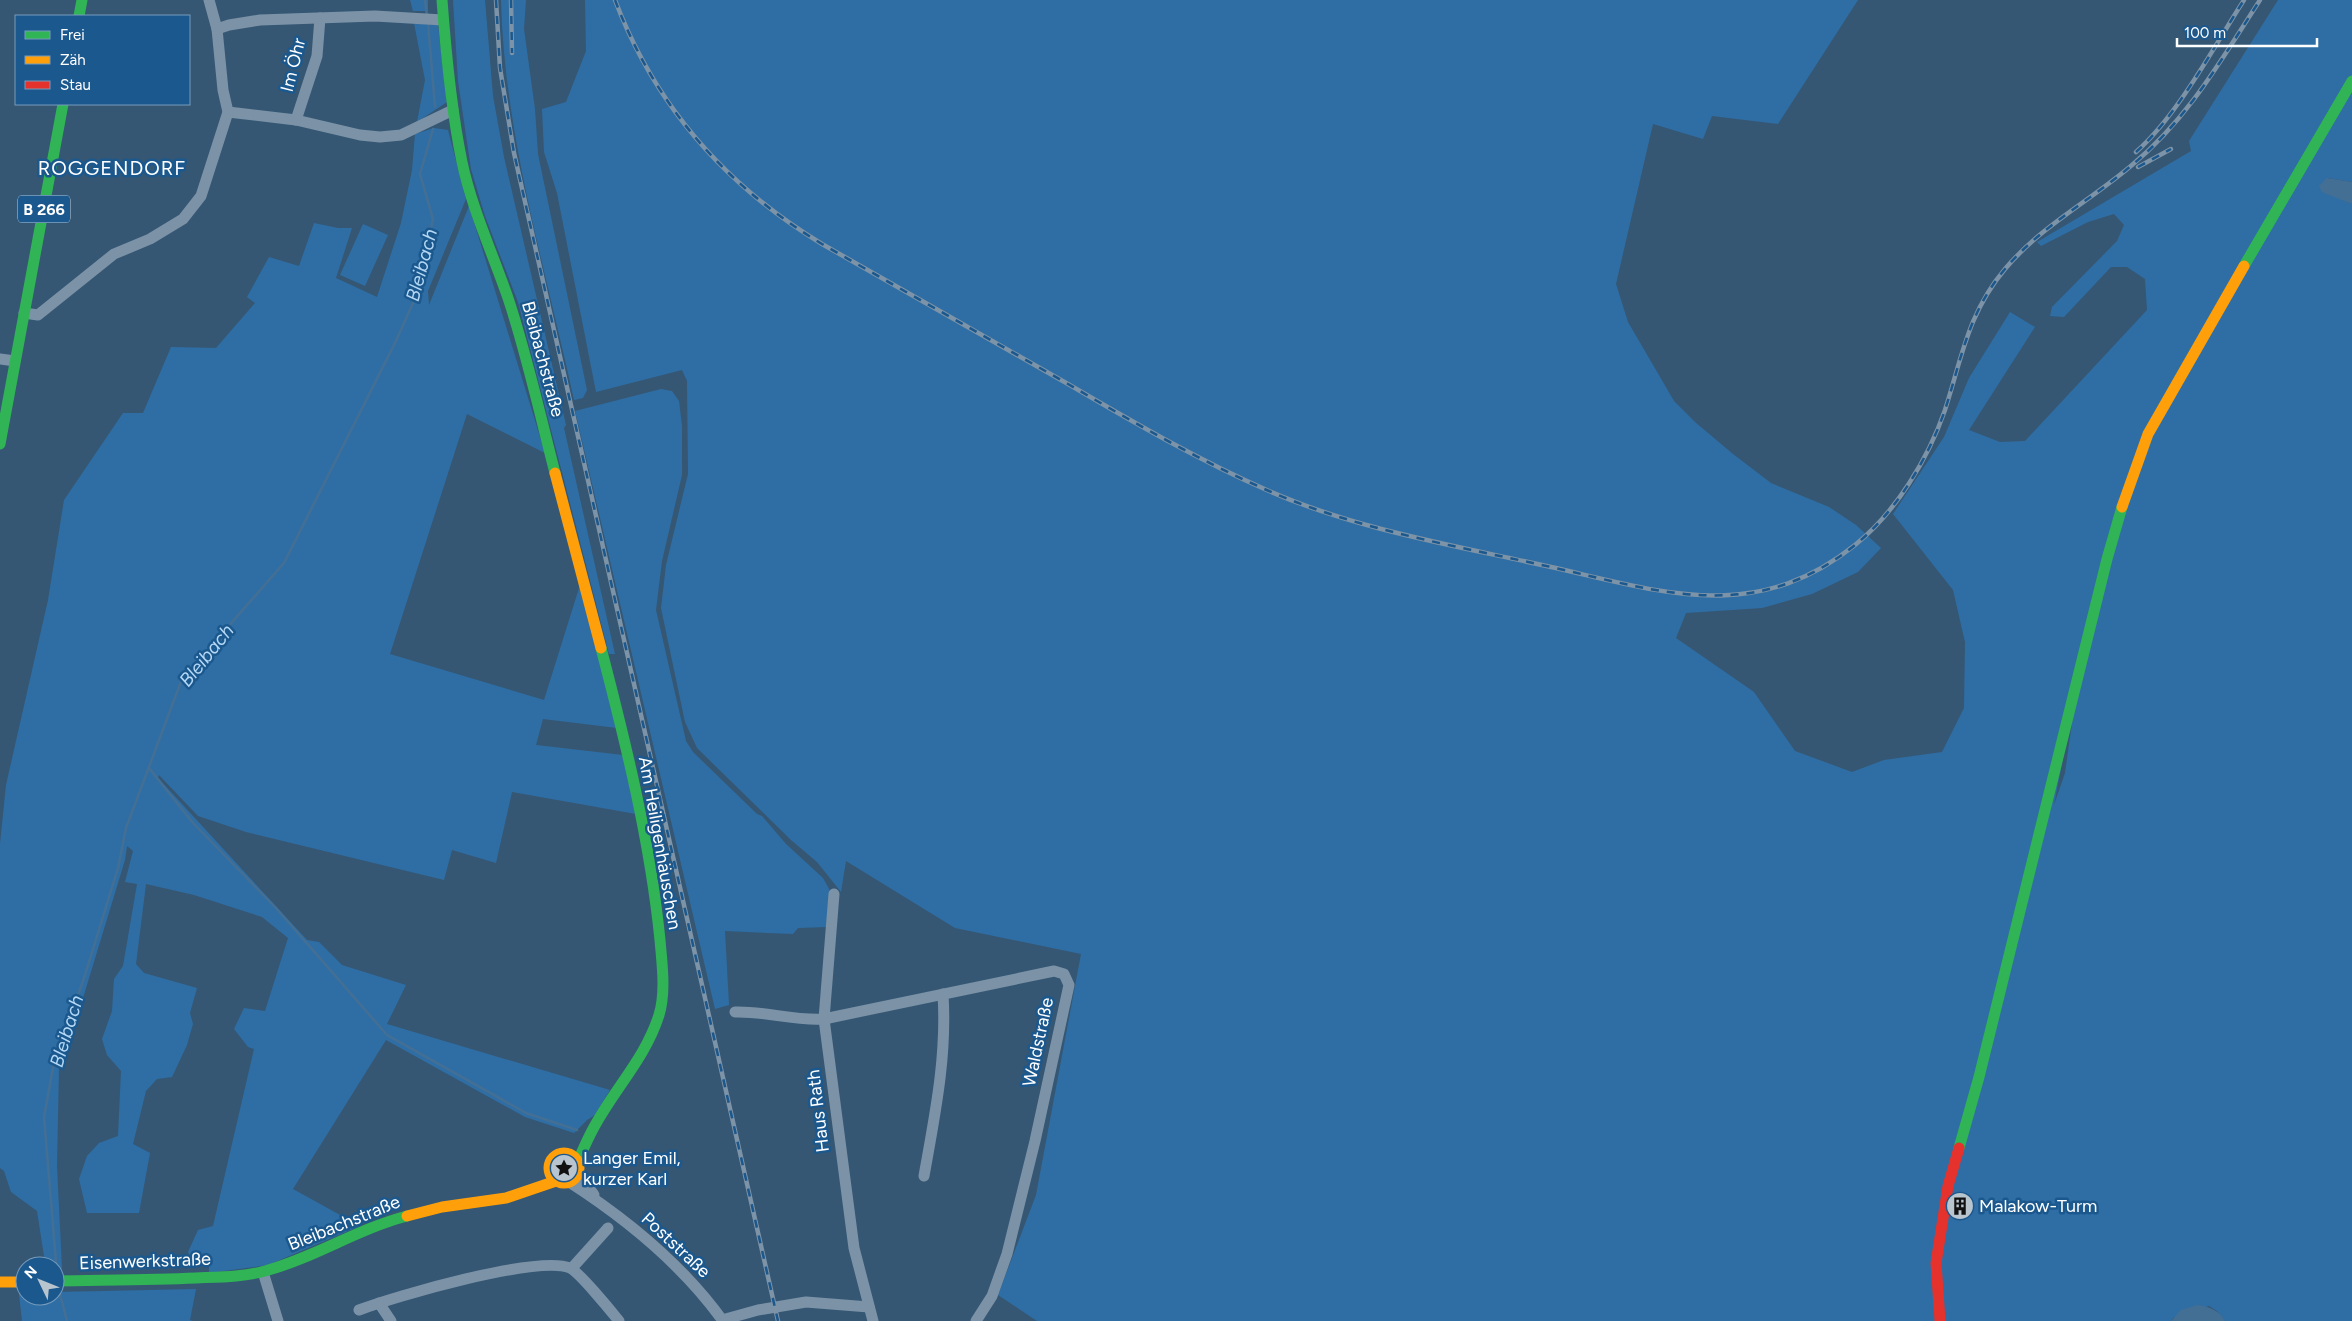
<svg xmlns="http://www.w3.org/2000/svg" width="2352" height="1321" font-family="Figtree,sans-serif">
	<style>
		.green { fill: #2f6ea4; fill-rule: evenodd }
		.water { fill: #446f95 }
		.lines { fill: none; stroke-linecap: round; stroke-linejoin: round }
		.stream { stroke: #446f95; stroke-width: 2.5 }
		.street { stroke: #7c93a7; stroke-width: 11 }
		.fast { stroke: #30b455; stroke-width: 11 }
		.slow { stroke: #ff9f0a; stroke-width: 11 }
		.jam { stroke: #e5322d; stroke-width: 11 }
		.rail-casing { stroke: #7d93a7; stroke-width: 4.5 }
		.rail { stroke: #1b588e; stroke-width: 2.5; stroke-dasharray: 8; stroke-linecap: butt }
		.labels { text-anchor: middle; stroke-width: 5; stroke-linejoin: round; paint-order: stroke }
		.shield { fill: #1b588e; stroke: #bbcddd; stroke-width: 1 }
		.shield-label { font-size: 16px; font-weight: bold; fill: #fff }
		.street-label { font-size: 18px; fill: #fff; stroke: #1b588e }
		.poi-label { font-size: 18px; fill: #fff; stroke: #1b588e; text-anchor: start }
		.water-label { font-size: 19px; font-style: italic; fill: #b4d8f5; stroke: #1b588e }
		.quarter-label { font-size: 20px; letter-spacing: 1px; fill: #fff; stroke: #1b588e }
	</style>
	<rect width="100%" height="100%" fill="#355774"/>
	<g class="green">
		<path d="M 410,0 L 428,0 L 428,11 L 413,11 Z"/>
		<path d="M 453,0 L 485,0 L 493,96 L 504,157 L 566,425 L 564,428 L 615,654 L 609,654 L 518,302 L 485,216 L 471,169 L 458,81 Z"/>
		<path d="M 501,0 L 526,0 L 524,29 L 535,109 L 538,154 L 587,390 L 583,398 L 574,400 C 546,270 504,134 501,0 Z"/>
		<path d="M 585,0 L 1858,0 L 1778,124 L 1712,116 L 1703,139 L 1653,124 L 1616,284 L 1628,322 L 1674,401 L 1695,422 L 1733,454 L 1771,483 L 1829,507 L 1856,525 L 1881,548 L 1858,572 L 1812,594 L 1762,608 L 1686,613 L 1676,638 L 1754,692 L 1795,751 L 1852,772 L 1884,760 L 1942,752 L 1964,708 L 1965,642 L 1953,590 L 1893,514 L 1944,437 L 1969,378 L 2010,312 L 2035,327 L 1969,430 L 2000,442 L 2025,441 L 2147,310 L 2145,279 L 2127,267 L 2111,267 L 2064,317 L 2050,316 L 2052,307 L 2117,241 L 2124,225 L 2114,214 L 2088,222 L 2041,246 L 2037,242 L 2191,151 L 2189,141 L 2278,0 L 2352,0 L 2352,182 L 2327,178 L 2343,200 L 2352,204 L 2352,1321 L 2225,1321 L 2217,1311 L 2209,1306 L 2173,1318 L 2171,1321 L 1037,1321 L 998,1295 L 1036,1195 L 1081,954 L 955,928 L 846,861 L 841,892 L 817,862 L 791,840 L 697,748 L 685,722 L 661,608 L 666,565 L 688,474 L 687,381 L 682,370 L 596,392 L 557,193 L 544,152 L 542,109 L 566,102 L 586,51 ZM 2078,680 L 2065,773 L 2054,805 Z"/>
		<path d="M 414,23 L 438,25 L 447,102 L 417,122 L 425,80 Z"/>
		<path d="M 434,128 L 448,130 L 466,199 L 428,291 L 429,305 L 469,206 L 545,453 L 467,414 L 390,654 L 544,700 L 580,585 L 617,728 L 543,719 L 536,745 L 623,755 L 636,814 L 512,792 L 496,863 L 452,850 L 444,880 L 246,832 L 198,816 L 159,775 L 158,778 L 307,940 L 319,942 L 342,965 L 406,985 L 387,1024 L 610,1090 L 595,1115 L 587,1120 L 574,1133 L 525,1117 L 386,1040 L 293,1189 L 360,1226 L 268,1265 L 209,1273 L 209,1261 L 193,1263 L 188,1252 L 198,1230 L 213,1226 L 254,1049 L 248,1047 L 234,1029 L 244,1008 L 265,1011 L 288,938 L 262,917 L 194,895 L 146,884 L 136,964 L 144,973 L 197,988 L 190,1013 L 193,1024 L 187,1045 L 172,1077 L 157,1079 L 146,1091 L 133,1144 L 150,1153 L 139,1213 L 87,1213 L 79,1179 L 87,1156 L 99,1143 L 118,1136 L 121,1071 L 107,1055 L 102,1039 L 112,1011 L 114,979 L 123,966 L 137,884 L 125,882 L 133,851 L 127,846 L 125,860 L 76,1021 L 66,1041 L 59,1067 L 57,1166 L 62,1269 L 60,1275 L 55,1277 L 55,1266 L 49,1266 L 44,1256 L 37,1211 L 11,1192 L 4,1171 L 0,1168 L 0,844 L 6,785 L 48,600 L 64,500 L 123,413 L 143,413 L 171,347 L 216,348 L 255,303 L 247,297 L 269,257 L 299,266 L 314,223 L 338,228 L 352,228 L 336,278 L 377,297 L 401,223 L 412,170 L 415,134 Z"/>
		<path d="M 363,224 L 388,235 L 365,286 L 340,275 Z"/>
		<path d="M 661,389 L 672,391 L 679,401 L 682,426 L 682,475 L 662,561 L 656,610 L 686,741 L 693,752 L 757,814 L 762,816 L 786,844 L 823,878 L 828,887 L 832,895 L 827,927 L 798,928 L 793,934 L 725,931 L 729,1005 L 715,1009 L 575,411 Z"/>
		<path d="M 196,1289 L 190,1320 L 193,1321 L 22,1321 L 19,1294 L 55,1296 L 55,1292 Z"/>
	</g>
	<g class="water">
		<path d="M 2327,178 L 2352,182 L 2352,204 L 2322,192 L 2319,186 Z"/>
		<path d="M 2197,1305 C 2210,1307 2219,1310 2225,1321 L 2171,1321 L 2181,1310 Z"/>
	</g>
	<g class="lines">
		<g class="stream">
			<path d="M 425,0 L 427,16"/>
			<path d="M 428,22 L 435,107"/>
			<path d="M 149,768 L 193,823 L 276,908 L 387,1035 L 526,1113 L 577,1130"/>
			<path d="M 57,1274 L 44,1117 L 53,1068 L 85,975 L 118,868 L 126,828 L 182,679 L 284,563 L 395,343 L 417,294 L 433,219 L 420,174 L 433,129"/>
			<path d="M 60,1294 L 67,1321"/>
		</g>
		<g class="street">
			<path d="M 209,0 L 217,29"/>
			<path d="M 228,112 L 296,120 L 360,135 L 380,137 L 401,135 L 453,110"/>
			<path d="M 296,120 L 317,56 L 320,18"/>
			<path d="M 24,313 L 38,315 L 114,254 L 150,239 L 183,219 L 201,196 L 228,112 L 223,90 L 217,29 L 229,25 L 260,20 L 375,16 L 443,20"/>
			<path d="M 0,359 L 15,361"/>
			<path d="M 834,894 L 824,1019 L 854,1248 L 873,1321"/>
			<path d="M 735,1012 C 765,1011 794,1021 824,1019 L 1054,971 L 1064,974 L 1069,985 L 1035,1141 L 1007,1254 L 992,1296 L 976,1321"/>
			<path d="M 578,1172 L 594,1195"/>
			<path d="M 924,1176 C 935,1114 947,1057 943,994"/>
			<path d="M 569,1182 C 628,1220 682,1264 723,1321"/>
			<path d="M 572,1268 L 608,1228"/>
			<path d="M 263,1272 L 278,1321"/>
			<path d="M 379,1303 L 391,1321"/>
			<path d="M 359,1310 C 396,1296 537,1255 570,1268 C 579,1272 611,1311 619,1321"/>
			<path d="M 722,1320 L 758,1310 L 806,1302 L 869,1307"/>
		</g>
		<g class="fast">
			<path d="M 442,0 C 446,54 451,109 462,162 C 472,209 492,252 508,298 C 527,355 540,415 555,473"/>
			<path d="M 79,16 L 82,0"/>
			<path d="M 2244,266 L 2352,81"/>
			<path d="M 0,444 L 63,104"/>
			<path d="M 1959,1148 L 1979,1077 L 2107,559 L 2122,507"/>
			<path d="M 577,1163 C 582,1152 587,1140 593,1129 C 614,1089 645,1059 659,1015 C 666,992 662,964 660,940 C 650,841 626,744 601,648"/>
			<path d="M 55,1281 C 102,1280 149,1280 196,1278 C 219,1277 243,1277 265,1271 C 314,1258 357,1229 407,1216"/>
		</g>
		<g class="slow">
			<path d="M 555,473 L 601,648"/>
			<path d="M 2122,507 L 2148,434 L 2244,266"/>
			<circle cx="564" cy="1168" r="15"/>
			<path d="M 407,1216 L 442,1207 L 506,1198 L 556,1181"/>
			<path d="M 0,1282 L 25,1282"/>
		</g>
		<path class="jam" d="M 1940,1321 L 1936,1263 L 1948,1186 L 1959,1148"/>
		<g class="rail-casing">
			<g id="rail">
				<path d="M 496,0 L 500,68 L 514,153 L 778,1321"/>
				<path d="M 511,0 L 512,53"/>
				<path d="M 615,0 C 655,106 726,186 822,244 C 904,291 986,337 1068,384 C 1133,422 1200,461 1269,491 C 1358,530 1457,546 1551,567 C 1662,592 1755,625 1855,545 C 1896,512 1928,459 1945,410 C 1962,357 1968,313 2005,269 C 2041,226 2090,201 2132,165 C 2188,119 2221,60 2260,0"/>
				<path d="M 2136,152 C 2178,115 2213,48 2244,0"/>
				<path d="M 2138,167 L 2171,149"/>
			</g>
		</g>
		<use href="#rail" class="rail"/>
	</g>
	<defs>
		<g id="sight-disc" transform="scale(1.4375)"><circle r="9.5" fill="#b8c4ce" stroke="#1b588e"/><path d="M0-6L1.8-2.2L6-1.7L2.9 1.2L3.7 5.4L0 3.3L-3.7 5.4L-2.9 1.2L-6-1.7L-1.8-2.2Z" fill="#111"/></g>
		<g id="building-disc" transform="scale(1.4375)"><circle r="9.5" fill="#b8c4ce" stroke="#1b588e"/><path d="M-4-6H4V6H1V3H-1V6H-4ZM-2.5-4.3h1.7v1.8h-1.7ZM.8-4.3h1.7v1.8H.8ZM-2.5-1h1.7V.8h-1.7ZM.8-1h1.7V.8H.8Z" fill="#111"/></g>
	</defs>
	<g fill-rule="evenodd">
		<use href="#sight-disc" x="564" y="1168"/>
		<use href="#building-disc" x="1960" y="1206"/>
	</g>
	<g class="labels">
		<rect class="shield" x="18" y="195.5" width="52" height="27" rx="4"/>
		<g class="shield-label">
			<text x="44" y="215">B 266</text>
		</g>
		<g class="street-label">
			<text transform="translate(293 65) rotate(-76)" y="6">Im Öhr</text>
			<text transform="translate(543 359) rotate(75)" y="6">Bleibachstraße</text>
			<text transform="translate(660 843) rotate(80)" y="6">Am Heiligenhäuschen</text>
			<text transform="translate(1038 1042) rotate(-78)" y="6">Waldstraße</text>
			<text transform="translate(818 1111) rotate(-97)" y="6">Haus Rath</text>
			<text transform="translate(344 1223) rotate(-22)" y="6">Bleibachstraße</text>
			<text transform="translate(676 1245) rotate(43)" y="6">Poststraße</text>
			<text transform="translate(145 1261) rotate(-2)" y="6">Eisenwerkstraße</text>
		</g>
		<g class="poi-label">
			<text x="583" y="1164">Langer Emil,<tspan x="583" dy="21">kurzer Karl</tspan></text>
			<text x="1979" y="1212">Malakow-Turm</text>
		</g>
		<g class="water-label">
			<text transform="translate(421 265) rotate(-75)" y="7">Bleibach</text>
			<text transform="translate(206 655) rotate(-51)" y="7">Bleibach</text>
			<text transform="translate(66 1031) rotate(-73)" y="7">Bleibach</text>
		</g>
		<g class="quarter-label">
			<text x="112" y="175">ROGGENDORF</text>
		</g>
	</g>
	<rect x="15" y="15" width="175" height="90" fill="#1b588e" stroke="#769bbb"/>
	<rect x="25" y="31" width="25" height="8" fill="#30b455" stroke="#769bbb"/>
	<text x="60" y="40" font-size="15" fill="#ffffff">Frei</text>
	<rect x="25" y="56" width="25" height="8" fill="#ff9f0a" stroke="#769bbb"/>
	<text x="60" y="65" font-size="15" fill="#ffffff">Zäh</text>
	<rect x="25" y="81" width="25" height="8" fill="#e5322d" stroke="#769bbb"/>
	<text x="60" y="90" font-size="15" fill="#ffffff">Stau</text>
	<g transform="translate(40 1281) rotate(313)"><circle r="24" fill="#1b588e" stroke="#769bbb"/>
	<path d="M0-4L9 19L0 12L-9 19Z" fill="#b8c4ce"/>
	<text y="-8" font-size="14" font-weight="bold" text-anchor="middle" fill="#ffffff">N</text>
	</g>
	<path d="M2177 38v8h140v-8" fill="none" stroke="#ffffff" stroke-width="2.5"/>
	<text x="2184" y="38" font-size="15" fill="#ffffff" stroke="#1b588e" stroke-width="4" paint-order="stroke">100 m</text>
</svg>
